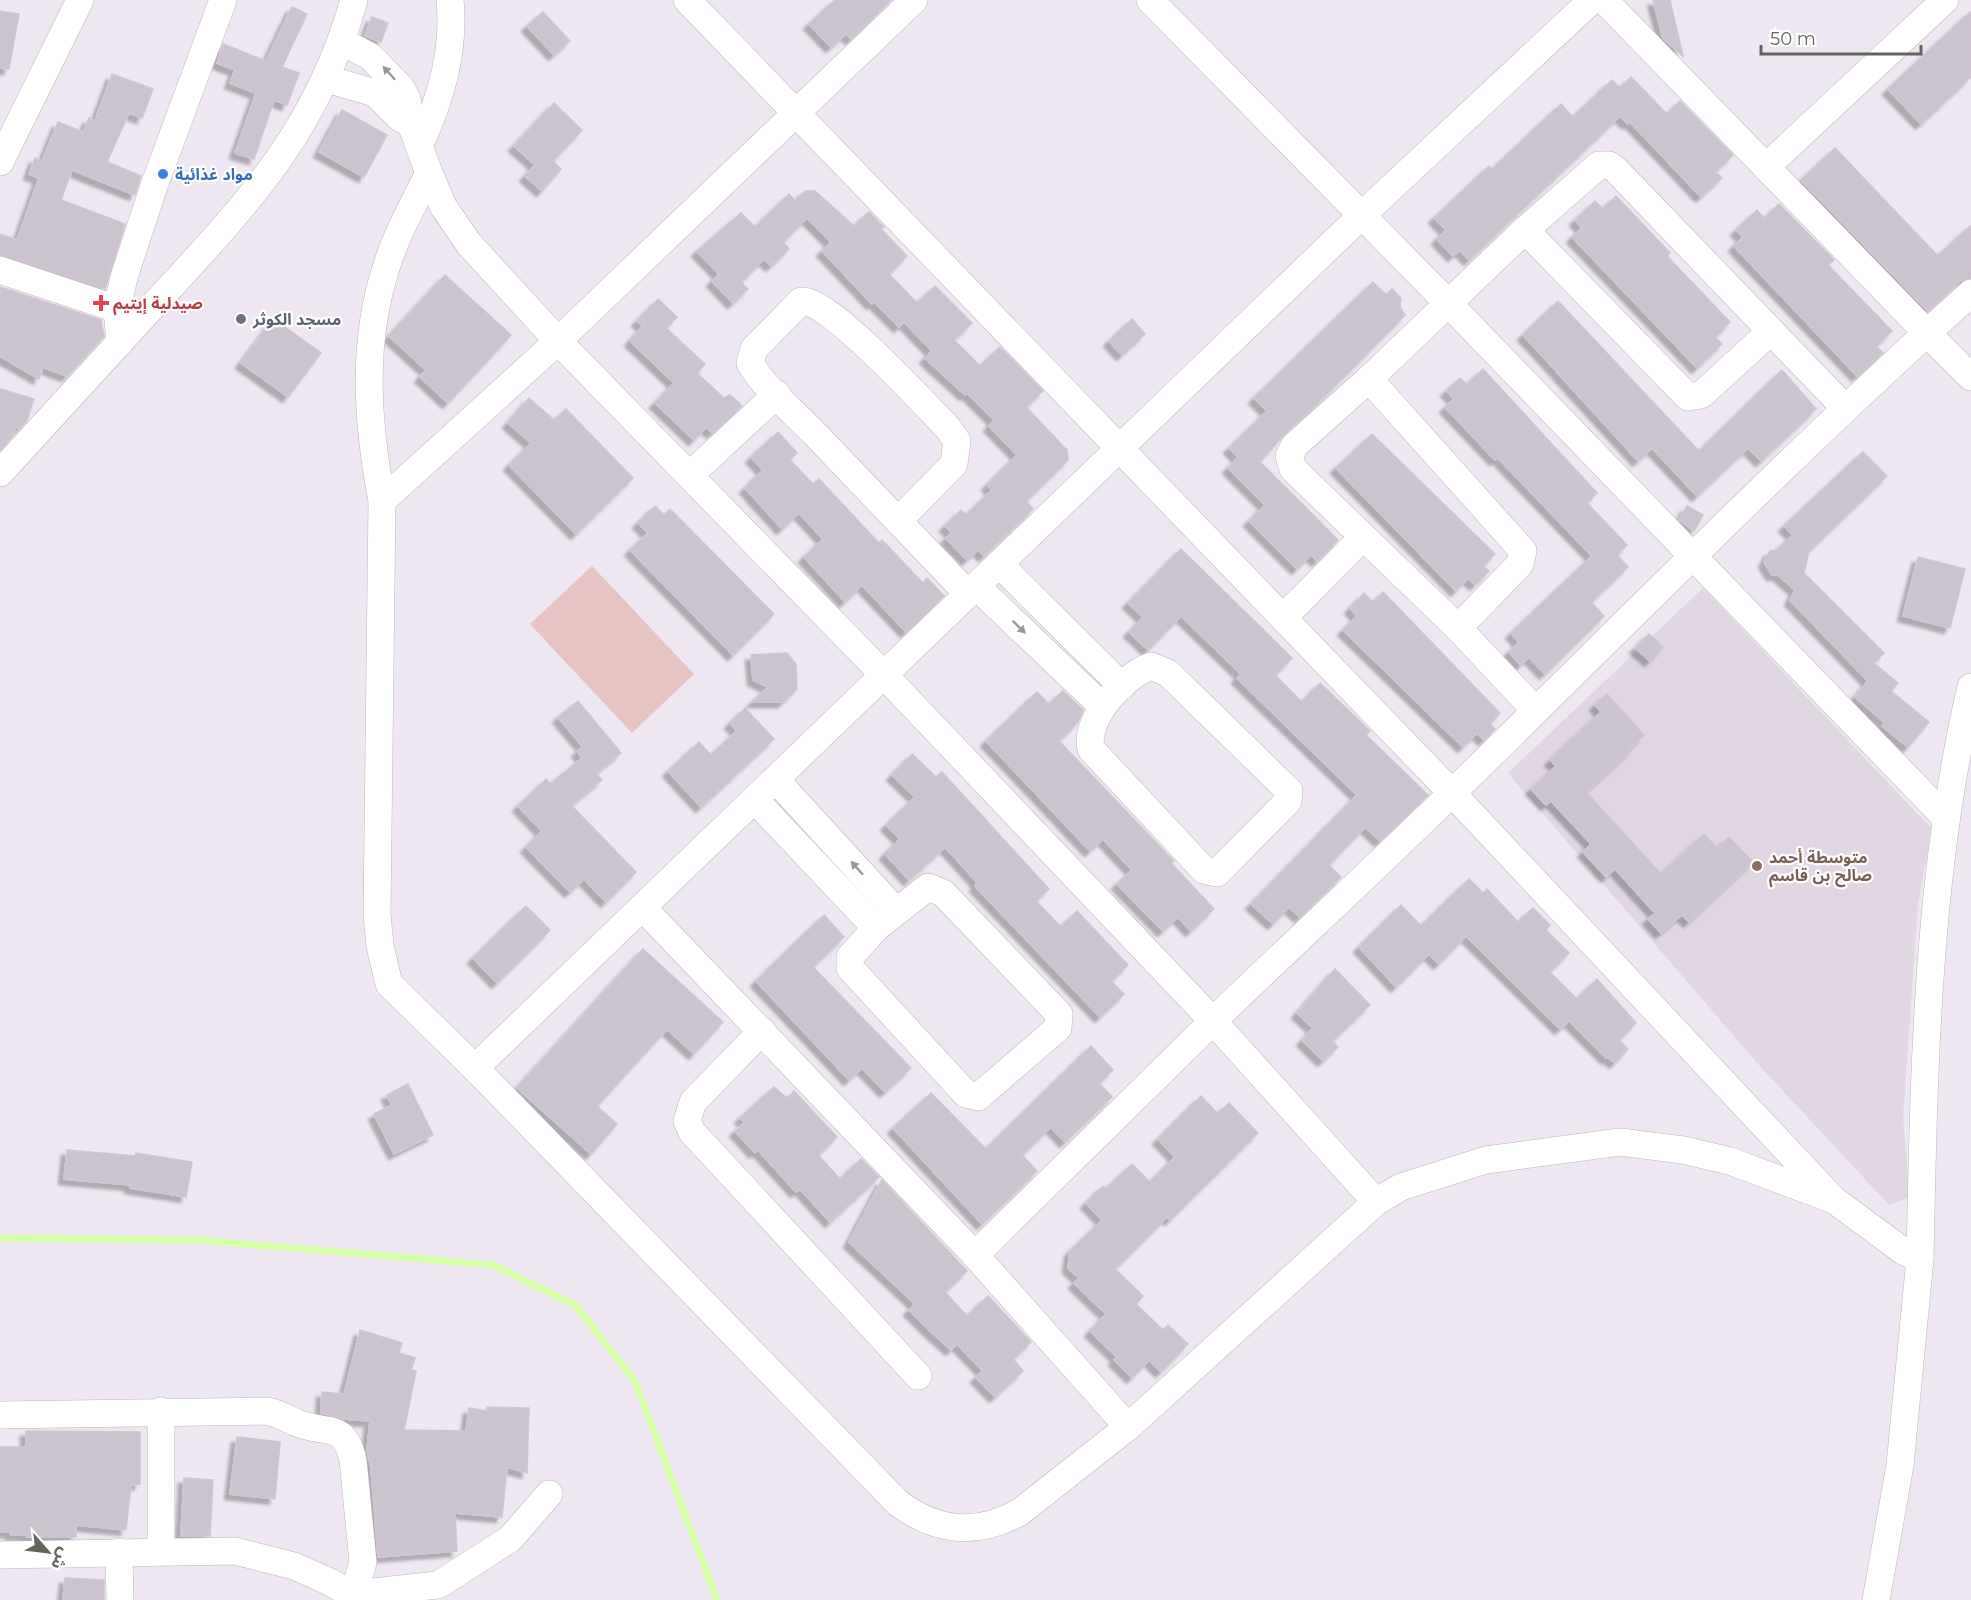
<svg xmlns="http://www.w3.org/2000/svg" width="1971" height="1600" font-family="Montserrat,'Noto Sans Arabic',sans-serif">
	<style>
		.education { fill: #e0d7e2 }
		.green { fill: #e7c3c3 }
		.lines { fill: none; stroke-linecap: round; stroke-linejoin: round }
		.stream { stroke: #d7ffa7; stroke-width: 7 }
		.building { fill: #cbc4ce; stroke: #d0c4d5; stroke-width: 1.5; filter: url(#shadow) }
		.minor-casing { stroke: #b6bbb3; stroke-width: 28 }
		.minor { stroke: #fff; stroke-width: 27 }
		.oneway { fill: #989c96 }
		.shop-dot { fill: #3f7fe0; stroke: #fff; stroke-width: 2 }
		.health-dot { fill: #e0444e; stroke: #fff; stroke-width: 2 }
		.worship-dot { fill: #6b7280; stroke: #fff; stroke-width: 2 }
		.education-dot { fill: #8d6e63; stroke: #fff; stroke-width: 2 }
		.labels { text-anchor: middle; stroke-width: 4.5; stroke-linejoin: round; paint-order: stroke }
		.shop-label { font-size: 16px; font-weight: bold; fill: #366cbe; stroke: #fff; text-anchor: start }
		.health-label { font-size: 16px; font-weight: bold; fill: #be3a42; stroke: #fff; text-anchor: start }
		.worship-label { font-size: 16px; font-weight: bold; fill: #5b616d; stroke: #fff; text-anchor: start }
		.education-label { font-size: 16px; font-weight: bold; fill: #785e54; stroke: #fff; text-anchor: start }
	</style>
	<defs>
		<filter id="shadow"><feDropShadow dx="-5.5" dy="5.5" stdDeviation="1.5" flood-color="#0004"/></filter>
	</defs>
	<rect width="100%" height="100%" fill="#eee6f0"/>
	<path class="education" d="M 1703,588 L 1932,829 L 1918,903 L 1903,1118 L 1910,1197 L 1889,1205 L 1757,1063 L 1508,773 Z"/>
	<path class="green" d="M 592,566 L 694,674 L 632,733 L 530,624 Z"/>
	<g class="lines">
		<path class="stream" d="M 0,1238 L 198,1240 L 493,1265 L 575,1305 L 635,1381 L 717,1600"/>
	</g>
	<g class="building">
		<path d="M 835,0 L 891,0 L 851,39 L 846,34 L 831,47 L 809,24 Z"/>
		<path d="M 1653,0 L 1670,0 L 1683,56 L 1663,38 Z"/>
		<path d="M 292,7 L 307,14 L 282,67 L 299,73 L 287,105 L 274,100 L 254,159 L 235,153 L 256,93 L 230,83 L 235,70 L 217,63 L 223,44 L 266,61 Z"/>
		<path d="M 0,11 L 19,14 L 9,69 L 0,68 Z"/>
		<path d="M 1971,11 L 1971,77 L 1921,124 L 1888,89 Z"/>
		<path d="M 543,12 L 570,41 L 554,55 L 527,26 Z"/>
		<path d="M 372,17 L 388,23 L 381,42 L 365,36 Z"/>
		<path d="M 112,74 L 153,89 L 142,118 L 129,113 L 107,162 L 141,176 L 135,195 L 72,170 L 61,200 L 125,224 L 105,289 L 0,255 L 0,234 L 17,240 L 39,178 L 29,174 L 35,158 L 42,161 L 58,122 L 83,132 L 89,118 L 95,121 Z"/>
		<path d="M 1631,77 L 1667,114 L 1680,101 L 1733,155 L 1715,172 L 1722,178 L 1701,197 L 1630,122 L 1628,124 L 1620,116 L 1469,260 L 1460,250 L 1453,256 L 1437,239 L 1446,230 L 1434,218 L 1489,166 L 1492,169 L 1561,104 L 1573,117 L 1612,80 L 1620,88 Z"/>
		<path d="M 554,103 L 582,130 L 553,161 L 561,169 L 542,191 L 525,176 L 535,165 L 514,146 Z"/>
		<path d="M 342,110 L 387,135 L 364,177 L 319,152 Z"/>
		<path d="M 1835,148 L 1938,256 L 1971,225 L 1971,278 L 1960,281 L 1928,311 L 1801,180 Z"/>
		<path d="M 805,191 L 815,191 L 854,226 L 869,212 L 884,227 L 881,229 L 907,256 L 889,274 L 917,303 L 935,286 L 972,323 L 954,340 L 980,366 L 1000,347 L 1043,391 L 1026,407 L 1067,450 L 1068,460 L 1026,501 L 1033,509 L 984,556 L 978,550 L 967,560 L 946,538 L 952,533 L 945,526 L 961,510 L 966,515 L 992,490 L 987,485 L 1017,455 L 989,426 L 994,420 L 967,393 L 965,395 L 925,358 L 932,351 L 904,322 L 899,327 L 874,302 L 872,304 L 822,251 L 831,242 L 807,218 L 783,242 L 789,249 L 771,266 L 764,259 L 741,282 L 748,289 L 733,303 L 712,281 L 719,274 L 697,251 L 741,213 L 755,227 L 789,194 L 795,201 Z"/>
		<path d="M 1616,196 L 1670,253 L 1667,256 L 1730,322 L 1715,337 L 1722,344 L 1697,368 L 1572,237 L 1582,228 L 1575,220 L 1595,201 L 1603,209 Z"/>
		<path d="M 1779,204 L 1834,260 L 1828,265 L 1892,331 L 1876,346 L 1883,353 L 1857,376 L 1734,246 L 1743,237 L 1736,230 L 1757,210 L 1764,218 Z"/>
		<path d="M 445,275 L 511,335 L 448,403 L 420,377 L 426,370 L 389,336 Z"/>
		<path d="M 1373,282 L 1386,295 L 1392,289 L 1401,298 L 1400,307 L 1405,315 L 1317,404 L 1285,433 L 1260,462 L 1338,540 L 1317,561 L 1311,555 L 1297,569 L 1249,521 L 1265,505 L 1228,468 L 1238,457 L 1229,448 L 1267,411 L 1254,398 Z"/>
		<path d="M 0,287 L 101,320 L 104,336 L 67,376 L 43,367 L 39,379 L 0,356 Z"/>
		<path d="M 658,299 L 677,317 L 666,328 L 705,364 L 697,373 L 724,398 L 730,395 L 742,406 L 712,433 L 706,427 L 694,440 L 655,403 L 674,383 L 630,341 L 643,326 L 637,321 Z"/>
		<path d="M 1558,301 L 1699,451 L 1782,370 L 1816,409 L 1761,461 L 1748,448 L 1697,496 L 1652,448 L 1638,461 L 1523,335 Z"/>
		<path d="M 274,319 L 321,353 L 288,397 L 241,363 Z"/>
		<path d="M 1132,319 L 1145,334 L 1122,355 L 1109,341 Z"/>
		<path d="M 1483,369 L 1597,493 L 1587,503 L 1627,545 L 1617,555 L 1628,567 L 1591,602 L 1604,616 L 1545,674 L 1529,657 L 1521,665 L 1509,652 L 1519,642 L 1511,633 L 1592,556 L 1498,458 L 1495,460 L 1445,407 L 1454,399 L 1446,391 L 1460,378 L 1467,385 Z"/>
		<path d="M 0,389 L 34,399 L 27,420 L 20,428 L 15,427 L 13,436 L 0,450 Z"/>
		<path d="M 529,398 L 554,420 L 566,409 L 633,478 L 576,534 L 509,465 L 531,443 L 508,423 Z"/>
		<path d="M 778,432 L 797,453 L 790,460 L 813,484 L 819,479 L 879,543 L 882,540 L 923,583 L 927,578 L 944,596 L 906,632 L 862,585 L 845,602 L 804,557 L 823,539 L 799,513 L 782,529 L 745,488 L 763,470 L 751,457 Z"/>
		<path d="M 1372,434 L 1495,554 L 1483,566 L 1489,571 L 1475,585 L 1468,578 L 1456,591 L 1336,468 Z"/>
		<path d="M 1863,452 L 1887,476 L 1809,551 L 1804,573 L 1884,653 L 1874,663 L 1898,683 L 1891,691 L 1929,722 L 1908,747 L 1882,726 L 1885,723 L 1855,697 L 1868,681 L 1790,600 L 1795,590 L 1778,575 L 1772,575 L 1764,562 L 1770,551 L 1776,550 L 1793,535 L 1784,526 Z"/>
		<path d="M 655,506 L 664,515 L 670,509 L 774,614 L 733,655 L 630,550 L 648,533 L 638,523 Z"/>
		<path d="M 1687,506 L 1703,515 L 1694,531 L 1679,520 Z"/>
		<path d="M 1181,549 L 1292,658 L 1275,675 L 1302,702 L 1320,683 L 1370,731 L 1366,735 L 1428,795 L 1380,841 L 1365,827 L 1329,865 L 1341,877 L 1300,917 L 1289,907 L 1273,924 L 1251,904 L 1357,795 L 1237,678 L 1241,674 L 1181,616 L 1148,650 L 1129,632 L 1143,617 L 1128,603 Z"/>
		<path d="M 1918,557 L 1965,569 L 1950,628 L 1903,616 Z"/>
		<path d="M 1383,592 L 1500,713 L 1490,724 L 1495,729 L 1484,740 L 1477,733 L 1463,747 L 1343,630 L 1357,616 L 1350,608 L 1364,593 L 1373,602 Z"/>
		<path d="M 1649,634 L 1663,647 L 1650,661 L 1635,648 Z"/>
		<path d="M 787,653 L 796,664 L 797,689 L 783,702 L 752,702 L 768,687 L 753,680 L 751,655 Z"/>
		<path d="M 1063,691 L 1083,710 L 1078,722 L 1059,741 L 1174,861 L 1171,863 L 1214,909 L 1191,931 L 1178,917 L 1163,931 L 1117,884 L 1132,870 L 1103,839 L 1090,851 L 986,741 L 1037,692 L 1049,704 Z"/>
		<path d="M 1607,694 L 1644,735 L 1633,746 L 1620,735 L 1633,749 L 1586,792 L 1661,874 L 1704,834 L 1717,848 L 1729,837 L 1753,862 L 1689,922 L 1682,915 L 1661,933 L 1648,919 L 1655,913 L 1615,869 L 1606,877 L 1583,852 L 1591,844 L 1551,801 L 1546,805 L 1531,789 L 1556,766 L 1550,760 L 1601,712 L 1595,705 Z"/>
		<path d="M 578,701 L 621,753 L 596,773 L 602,780 L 571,805 L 636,872 L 606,902 L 584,879 L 570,892 L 526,847 L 542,831 L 518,806 L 546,779 L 550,784 L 582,758 L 577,751 L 583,747 L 558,717 Z"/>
		<path d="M 745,708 L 774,739 L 701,807 L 668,771 L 699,742 L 711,755 L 737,731 L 730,723 Z"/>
		<path d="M 912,754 L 936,777 L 942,772 L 1049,889 L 1036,901 L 1061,927 L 1077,911 L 1128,965 L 1111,981 L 1124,994 L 1100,1017 L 975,886 L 977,882 L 945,847 L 909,880 L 885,854 L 900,839 L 886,825 L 915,797 L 892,775 Z"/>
		<path d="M 1469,879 L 1483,893 L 1487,889 L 1518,922 L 1533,908 L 1550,925 L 1546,930 L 1569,953 L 1550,972 L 1577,999 L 1597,979 L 1636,1023 L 1619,1040 L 1628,1049 L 1615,1063 L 1608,1057 L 1606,1058 L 1569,1021 L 1560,1029 L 1466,936 L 1439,964 L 1429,954 L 1396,987 L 1359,947 L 1401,905 L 1421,926 Z"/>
		<path d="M 526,906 L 550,930 L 497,983 L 473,958 Z"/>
		<path d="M 824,915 L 844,937 L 813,967 L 911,1068 L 885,1092 L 862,1068 L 849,1080 L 756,981 Z"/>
		<path d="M 643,949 L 723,1022 L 694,1054 L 667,1029 L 597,1106 L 617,1124 L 591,1154 L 517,1088 Z"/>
		<path d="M 1335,969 L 1370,1005 L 1332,1041 L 1338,1047 L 1323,1061 L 1302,1040 L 1313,1028 L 1297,1013 Z"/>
		<path d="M 1091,1046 L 1113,1070 L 1099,1083 L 1112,1097 L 1065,1142 L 1051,1127 L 1022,1155 L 1037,1171 L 982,1224 L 893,1128 L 931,1093 L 986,1149 Z"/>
		<path d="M 408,1084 L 433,1135 L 394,1154 L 374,1114 L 392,1105 L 387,1095 Z"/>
		<path d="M 774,1087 L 787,1098 L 794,1091 L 837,1137 L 818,1155 L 840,1179 L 861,1159 L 879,1177 L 830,1222 L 800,1189 L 796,1192 L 758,1150 L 755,1153 L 735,1131 L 745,1122 L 740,1118 Z"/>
		<path d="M 1201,1096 L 1218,1114 L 1229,1103 L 1258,1133 L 1170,1220 L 1167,1217 L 1115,1269 L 1143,1296 L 1136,1304 L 1163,1330 L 1168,1325 L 1188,1344 L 1161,1372 L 1149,1360 L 1132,1378 L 1114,1360 L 1117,1357 L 1090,1331 L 1106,1314 L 1074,1283 L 1079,1278 L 1068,1268 L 1070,1251 L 1102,1220 L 1086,1203 L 1103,1186 L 1106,1189 L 1132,1164 L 1150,1182 L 1175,1157 L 1158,1139 Z"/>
		<path d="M 67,1150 L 135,1156 L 136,1153 L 192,1162 L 186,1197 L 130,1188 L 131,1185 L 64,1179 Z"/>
		<path d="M 882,1180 L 967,1271 L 945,1292 L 967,1316 L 988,1296 L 1031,1342 L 1013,1359 L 1023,1371 L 995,1397 L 976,1377 L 983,1371 L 957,1344 L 951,1350 L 927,1328 L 909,1310 L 915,1304 L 849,1242 Z"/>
		<path d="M 360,1330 L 402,1343 L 399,1353 L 415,1358 L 411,1370 L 416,1371 L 404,1430 L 466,1431 L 469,1408 L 487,1411 L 487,1407 L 529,1408 L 527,1473 L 507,1467 L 502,1517 L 455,1513 L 457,1551 L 378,1557 L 371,1467 L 367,1451 L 370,1421 L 344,1419 L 321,1413 L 322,1392 L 344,1394 Z"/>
		<path d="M 26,1431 L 140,1432 L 140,1484 L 131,1485 L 126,1530 L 76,1525 L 76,1537 L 27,1537 L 27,1535 L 11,1535 L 11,1532 L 0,1532 L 0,1447 L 26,1447 Z"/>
		<path d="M 237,1437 L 280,1442 L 275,1499 L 230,1494 Z"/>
		<path d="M 184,1478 L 213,1480 L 210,1536 L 181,1536 Z"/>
		<path d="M 65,1578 L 104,1580 L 104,1600 L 63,1600 Z"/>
	</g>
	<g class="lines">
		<g class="minor-casing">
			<g id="minor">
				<path d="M 687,0 L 1452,793 L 1831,1197"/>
				<path d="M 1150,0 L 1447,302 L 1945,817"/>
				<path d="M 343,42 L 371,57 L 401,88 L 407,99 L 411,124 L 429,173 L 443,206 L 469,244 L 558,341 L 884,675 L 1213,1021 C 1292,945 1372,871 1451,794 C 1609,640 1764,482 1927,333 L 1604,0"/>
				<path d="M 327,79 L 375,93 L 400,118 L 411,124"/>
				<path d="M 420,144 C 441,98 455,51 450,0"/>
				<path d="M 0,162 L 80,0"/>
				<path d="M 1766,167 L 1945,0"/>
				<path d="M 429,173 C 414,203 397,233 387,265 C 361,343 367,422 382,501 L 377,914 L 380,946 L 389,984 L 475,1068 L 898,1503 C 937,1532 977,1536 1020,1512 L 1128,1427 L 1376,1202 L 1401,1187 L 1486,1160 L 1620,1142 L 1683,1150 L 1730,1161 L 1834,1200 L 1903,1251 L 1920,1259 C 1924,1068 1927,874 1971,687"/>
				<path d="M 1525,230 L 1688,397 L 1701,395 L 1770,332"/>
				<path d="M 0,270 L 117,309"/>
				<path d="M 1971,293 L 1927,333 L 1971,377"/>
				<path d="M 120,342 L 117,309 L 124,277 L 154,186 L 223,0"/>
				<path d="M 1369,379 L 1523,551 L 1520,564 L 1458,628"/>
				<path d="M 0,473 C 51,418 100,363 151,308 C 243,208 316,135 354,0"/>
				<path d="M 690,475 L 777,394"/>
				<path d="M 382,501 L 558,341 L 914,0"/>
				<path d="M 898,521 L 954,464 L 957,441 L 948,428 C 927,407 826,296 801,301 L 754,349 L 750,363 C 765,389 794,412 815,434 C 866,487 917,541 968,594"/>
				<path d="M 999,564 L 1122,686"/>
				<path d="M 976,586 L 1102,706"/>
				<path d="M 1283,618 L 1363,537"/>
				<path d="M 1151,666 L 1168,673 L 1289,791 L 1288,801 L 1217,873 L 1204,870 L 1091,749 C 1084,719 1123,676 1151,666 Z"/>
				<path d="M 1534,709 L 1458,628 L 1293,469 L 1289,456 L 1295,445 L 1369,379 L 1525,230 L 1599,165 L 1609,165 L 1615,169 L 1845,408"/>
				<path d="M 776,780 L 896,911"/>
				<path d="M 755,800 L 876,928"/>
				<path d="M 928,887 L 943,893 L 1059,1014 L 1058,1028 L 978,1097 L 966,1094 L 850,968 L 850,957 L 876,928 Z"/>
				<path d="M 643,908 L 975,1255 L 1128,1427"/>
				<path d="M 762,1031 L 693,1102 L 687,1121 L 692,1132 L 918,1376"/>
				<path d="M 475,1068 L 1362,215 L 1592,0"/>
				<path d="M 975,1255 L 1213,1021 L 1376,1202"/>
				<path d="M 0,1415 L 267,1411 C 280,1414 286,1418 297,1423 C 327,1435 344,1421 353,1460 L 363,1562 L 354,1594 L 438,1585 L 510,1539 L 549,1494"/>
				<path d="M 161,1551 L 161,1411"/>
				<path d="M 119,1552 L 120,1600"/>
				<path d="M 0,1555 L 235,1551 L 294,1566 L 330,1582 L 361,1600"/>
				<path d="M 1876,1600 L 1900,1465 L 1920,1259"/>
			</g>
		</g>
		<use href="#minor" class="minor"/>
	</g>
	<defs><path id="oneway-solid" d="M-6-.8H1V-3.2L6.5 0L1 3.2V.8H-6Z" transform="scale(1.5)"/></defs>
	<g class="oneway">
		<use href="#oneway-solid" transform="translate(389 73) rotate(-132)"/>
		<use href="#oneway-solid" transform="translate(1019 627) rotate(44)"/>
		<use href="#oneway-solid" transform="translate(857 868) rotate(-132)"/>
	</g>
	<circle class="shop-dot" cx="163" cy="174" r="6"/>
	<path class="health-dot" d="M98 294h6v6h6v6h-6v6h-6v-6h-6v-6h6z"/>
	<circle class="worship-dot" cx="241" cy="319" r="6"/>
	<circle class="education-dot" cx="1757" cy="866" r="6"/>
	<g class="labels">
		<g class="shop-label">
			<text x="175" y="180">مواد غذائية</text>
		</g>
		<g class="health-label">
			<text x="113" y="309">صيدلية إيتيم</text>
		</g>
		<g class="worship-label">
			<text x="253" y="325">مسجد الكوثر</text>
		</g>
		<g class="education-label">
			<text x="1769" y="863">متوسطة أحمد<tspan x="1769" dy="18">صالح بن قاسم</tspan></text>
		</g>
	</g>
	<g transform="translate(48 1552) rotate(118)" stroke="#ffffff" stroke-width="4.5" paint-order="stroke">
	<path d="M0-4.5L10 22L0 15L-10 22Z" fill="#61665d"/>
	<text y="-9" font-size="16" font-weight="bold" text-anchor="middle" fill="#61665d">ش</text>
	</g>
	<path d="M1761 45v9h160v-9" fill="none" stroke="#61665d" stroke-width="3"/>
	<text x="1770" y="45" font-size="18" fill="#61665d" stroke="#ffffff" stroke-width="4.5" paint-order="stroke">50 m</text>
</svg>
